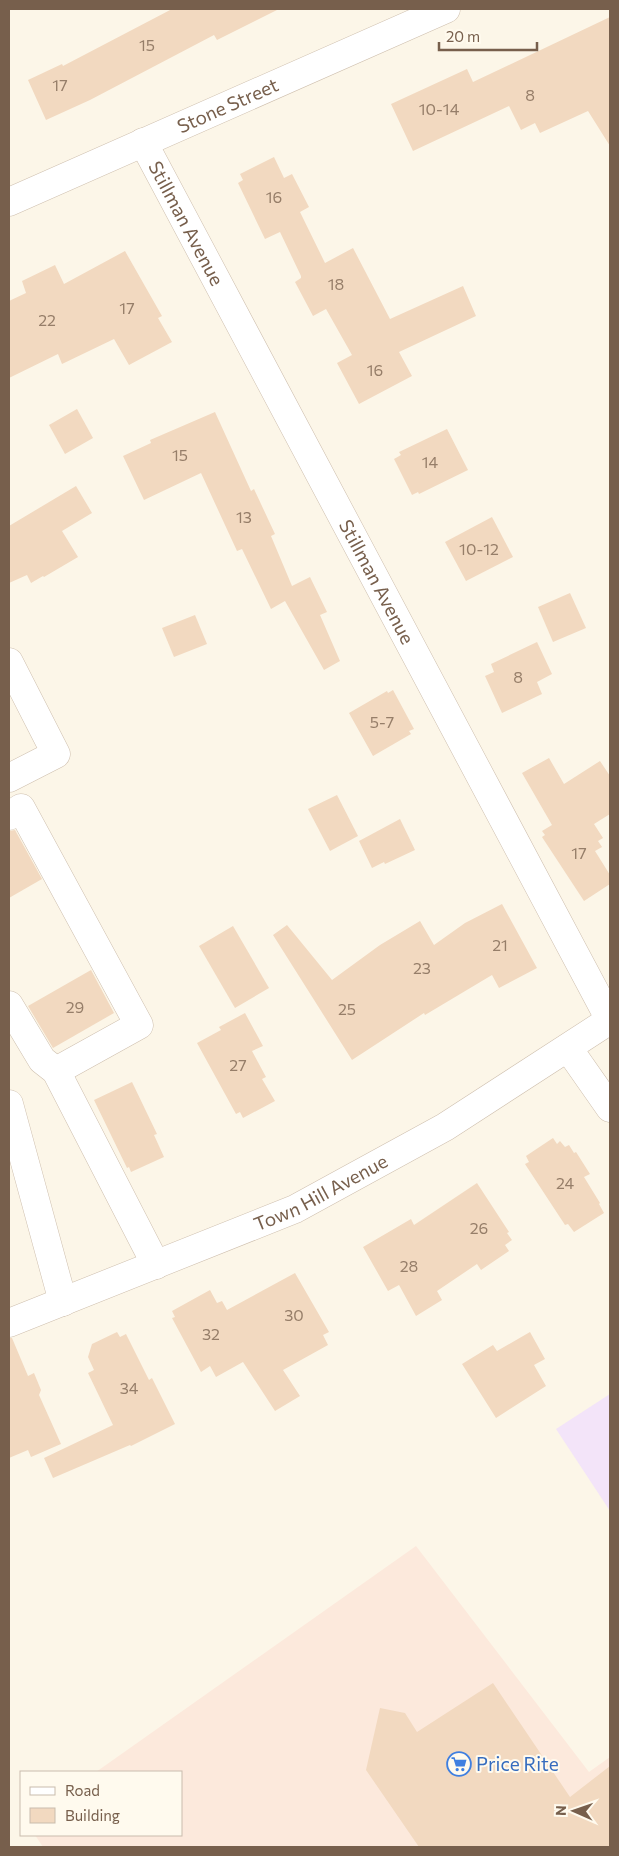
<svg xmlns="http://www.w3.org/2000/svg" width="619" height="1856" font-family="Commissioner,sans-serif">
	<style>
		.commercial { fill: #fce9dc }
		.education { fill: #f3e4f9 }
		.building { fill: #f2d9c0 }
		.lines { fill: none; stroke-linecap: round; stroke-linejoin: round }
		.minor-casing { stroke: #cebfae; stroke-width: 29 }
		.minor { stroke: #fff; stroke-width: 28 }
		.labels { text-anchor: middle; stroke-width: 4; stroke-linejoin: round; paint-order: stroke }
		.number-label { font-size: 16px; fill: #967e69 }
		.street-label { font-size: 19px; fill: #775f4c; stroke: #fffaee }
		.shop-label { font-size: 19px; fill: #366cbe; stroke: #fffaee; text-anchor: start }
	</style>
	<rect width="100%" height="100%" fill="#fcf6e8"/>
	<path class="commercial" d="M 416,1546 L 589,1772 L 610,1757 L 610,1847 L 43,1847 L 35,1835 L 181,1835 L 181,1772 L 96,1772 Z"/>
	<path class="education" d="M 610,1394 L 610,1511 L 556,1429 Z"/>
	<g class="building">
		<path d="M 172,9 L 279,9 L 217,40 L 214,35 L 90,100 L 46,120 L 28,80 L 62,64 L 63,66 Z"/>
		<path d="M 610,17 L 610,146 L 588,111 L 540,133 L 535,123 L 521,130 L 509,106 L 413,151 L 391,104 L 467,69 L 473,82 Z"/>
		<path d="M 274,157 L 284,178 L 292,174 L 309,207 L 300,212 L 325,263 L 353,248 L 390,319 L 463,286 L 476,316 L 399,352 L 412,376 L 359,404 L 337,363 L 352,355 L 326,309 L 313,316 L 295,282 L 301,278 L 301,276 L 280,232 L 265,239 L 238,183 L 243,180 L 240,174 Z"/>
		<path d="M 125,251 L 162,316 L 158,318 L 172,342 L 129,365 L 114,339 L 62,364 L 58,354 L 9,378 L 9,301 L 26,293 L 22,281 L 55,265 L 64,284 Z"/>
		<path d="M 77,409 L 93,438 L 65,454 L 49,425 Z"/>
		<path d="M 215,412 L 251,491 L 254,489 L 275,534 L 271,536 L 292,586 L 310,577 L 327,612 L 320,615 L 340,661 L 324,670 L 285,601 L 271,609 L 242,549 L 237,551 L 201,473 L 144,500 L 123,456 L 151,443 L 150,440 Z"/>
		<path d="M 447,429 L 468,470 L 419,494 L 418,492 L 412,495 L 394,459 L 401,455 L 399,452 Z"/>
		<path d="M 76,486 L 92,513 L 62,531 L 78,557 L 44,577 L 43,576 L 31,583 L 27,575 L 9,583 L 9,526 Z"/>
		<path d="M 492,517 L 513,557 L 466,581 L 445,542 Z"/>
		<path d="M 570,593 L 586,628 L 553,642 L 538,607 Z"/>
		<path d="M 195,615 L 207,644 L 174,657 L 162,628 Z"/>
		<path d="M 537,642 L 552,674 L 537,682 L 542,694 L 502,713 L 485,676 L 494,672 L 491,664 Z"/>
		<path d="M 393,690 L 414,729 L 409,731 L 411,734 L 373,756 L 349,713 L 387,691 L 388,693 Z"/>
		<path d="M 549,758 L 564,784 L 600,761 L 610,776 L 610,814 L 594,824 L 603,838 L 598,841 L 602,847 L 595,851 L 610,875 L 610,884 L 584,901 L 542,837 L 545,835 L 542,831 L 552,825 L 522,773 Z"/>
		<path d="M 337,795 L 358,836 L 330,851 L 308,809 Z"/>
		<path d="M 400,819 L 415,850 L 385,864 L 384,862 L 372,868 L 359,841 Z"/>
		<path d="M 15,830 L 42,879 L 9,898 L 9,831 Z"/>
		<path d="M 502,904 L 537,968 L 499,988 L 492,975 L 425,1015 L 424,1013 L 352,1060 L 273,935 L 287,925 L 332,980 L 380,945 L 420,921 L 434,945 L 465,923 Z"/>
		<path d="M 233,926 L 269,988 L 235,1008 L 199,946 Z"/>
		<path d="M 91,970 L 114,1013 L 53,1048 L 28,1006 Z"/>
		<path d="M 245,1013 L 263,1046 L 252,1051 L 266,1077 L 262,1079 L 275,1101 L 243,1118 L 240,1112 L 236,1114 L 197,1043 L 221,1030 L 219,1027 Z"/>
		<path d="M 132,1082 L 157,1134 L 154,1135 L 164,1157 L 131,1172 L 129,1167 L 127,1168 L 94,1100 Z"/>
		<path d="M 553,1138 L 557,1144 L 560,1141 L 565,1147 L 569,1145 L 574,1153 L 576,1152 L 590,1174 L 584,1177 L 600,1203 L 599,1204 L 604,1213 L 574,1232 L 568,1224 L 565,1225 L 525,1164 L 529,1162 L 526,1156 Z"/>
		<path d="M 477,1183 L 509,1232 L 507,1233 L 512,1240 L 505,1245 L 509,1251 L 481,1270 L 477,1264 L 437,1291 L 442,1300 L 416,1316 L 399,1285 L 388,1291 L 363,1247 L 411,1219 L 414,1225 Z"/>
		<path d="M 295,1273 L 329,1332 L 323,1335 L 328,1345 L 283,1370 L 300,1396 L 275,1411 L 243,1362 L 216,1377 L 210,1366 L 201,1372 L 172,1318 L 175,1317 L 172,1311 L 210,1290 L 217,1303 L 222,1301 L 227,1310 Z"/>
		<path d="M 117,1332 L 120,1337 L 126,1334 L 149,1380 L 152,1378 L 175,1424 L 131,1446 L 130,1445 L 53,1478 L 44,1458 L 113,1425 L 88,1373 L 94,1370 L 88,1357 L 92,1344 Z"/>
		<path d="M 530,1332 L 545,1359 L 534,1365 L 546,1386 L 496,1418 L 462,1364 L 493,1345 L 497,1351 Z"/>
		<path d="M 9,1338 L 12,1338 L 28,1376 L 34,1373 L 41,1390 L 39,1395 L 61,1444 L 31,1457 L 28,1450 L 9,1458 Z"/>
		<path d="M 493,1683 L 570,1797 L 610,1766 L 610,1847 L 419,1847 L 366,1770 L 380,1708 L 405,1713 L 417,1732 Z"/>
	</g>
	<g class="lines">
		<g class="minor-casing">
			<g id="minor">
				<path id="s1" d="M 143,142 L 610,1020"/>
				<path id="s2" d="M 9,202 L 446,9"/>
				<path d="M 9,778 L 56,754 L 9,662"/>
				<path d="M 9,816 L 21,808 L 139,1025 L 56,1071"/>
				<path d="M 9,1005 L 42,1060 L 56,1071 L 156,1265"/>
				<path d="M 568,1048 L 610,1108"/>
				<path d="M 9,1104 L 63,1302"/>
				<path id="s3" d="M 9,1323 L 295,1209 L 445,1127 L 610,1020"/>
			</g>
		</g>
		<use href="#minor" class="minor"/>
	</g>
	<defs>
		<g id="supermarket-ring" transform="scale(1.25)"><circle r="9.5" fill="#fffaee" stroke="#3f7fe0" stroke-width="1.5"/><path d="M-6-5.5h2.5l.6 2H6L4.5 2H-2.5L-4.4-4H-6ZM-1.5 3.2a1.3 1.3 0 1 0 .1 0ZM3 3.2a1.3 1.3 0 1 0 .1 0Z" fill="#3f7fe0"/></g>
	</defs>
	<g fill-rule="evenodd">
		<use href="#supermarket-ring" x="459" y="1764"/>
	</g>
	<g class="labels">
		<g class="number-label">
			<text x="147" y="51">15</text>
			<text x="60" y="91">17</text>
			<text x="530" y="101">8</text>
			<text x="439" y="115">10-14</text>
			<text x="274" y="203">16</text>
			<text x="336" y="290">18</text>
			<text x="127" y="314">17</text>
			<text x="47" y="326">22</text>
			<text x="375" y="376">16</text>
			<text x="180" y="461">15</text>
			<text x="430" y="468">14</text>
			<text x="244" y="523">13</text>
			<text x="479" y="555">10-12</text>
			<text x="518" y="683">8</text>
			<text x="382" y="728">5-7</text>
			<text x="579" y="859">17</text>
			<text x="500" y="951">21</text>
			<text x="422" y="974">23</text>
			<text x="75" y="1013">29</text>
			<text x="347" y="1015">25</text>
			<text x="238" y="1071">27</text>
			<text x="565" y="1189">24</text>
			<text x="479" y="1234">26</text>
			<text x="409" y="1272">28</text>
			<text x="294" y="1321">30</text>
			<text x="211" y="1340">32</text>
			<text x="129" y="1394">34</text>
		</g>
		<g class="street-label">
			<text dy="7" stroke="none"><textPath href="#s2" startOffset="239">Stone Street</textPath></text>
			<text dy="7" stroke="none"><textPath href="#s1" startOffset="92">Stillman Avenue</textPath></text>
			<text dy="7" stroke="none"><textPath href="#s1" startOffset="498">Stillman Avenue</textPath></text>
			<text dy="7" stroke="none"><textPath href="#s3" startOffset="338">Town Hill Avenue</textPath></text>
		</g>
		<g class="shop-label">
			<text x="476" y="1771">Price Rite</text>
		</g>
	</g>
	<rect width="619" height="1856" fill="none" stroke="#775f4c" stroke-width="20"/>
	<rect x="20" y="1771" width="162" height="65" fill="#fffaee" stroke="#c9bcad"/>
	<rect x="30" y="1787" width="25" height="8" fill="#ffffff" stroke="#c9bcad"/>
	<text x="65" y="1796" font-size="15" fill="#775f4c">Road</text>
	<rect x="30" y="1808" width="25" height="15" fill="#f2d9c0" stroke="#c9bcad"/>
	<text x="65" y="1821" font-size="15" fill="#775f4c">Building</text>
	<g transform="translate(574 1811) rotate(272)" stroke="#fffaee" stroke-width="4" paint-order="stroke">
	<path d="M0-4L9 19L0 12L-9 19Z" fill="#775f4c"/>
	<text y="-8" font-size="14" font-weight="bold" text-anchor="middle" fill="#775f4c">N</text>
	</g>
	<path d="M439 42v8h98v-8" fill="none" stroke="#775f4c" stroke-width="2.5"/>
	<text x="446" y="42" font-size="15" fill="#775f4c" stroke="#fffaee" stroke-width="4" paint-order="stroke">20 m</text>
</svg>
